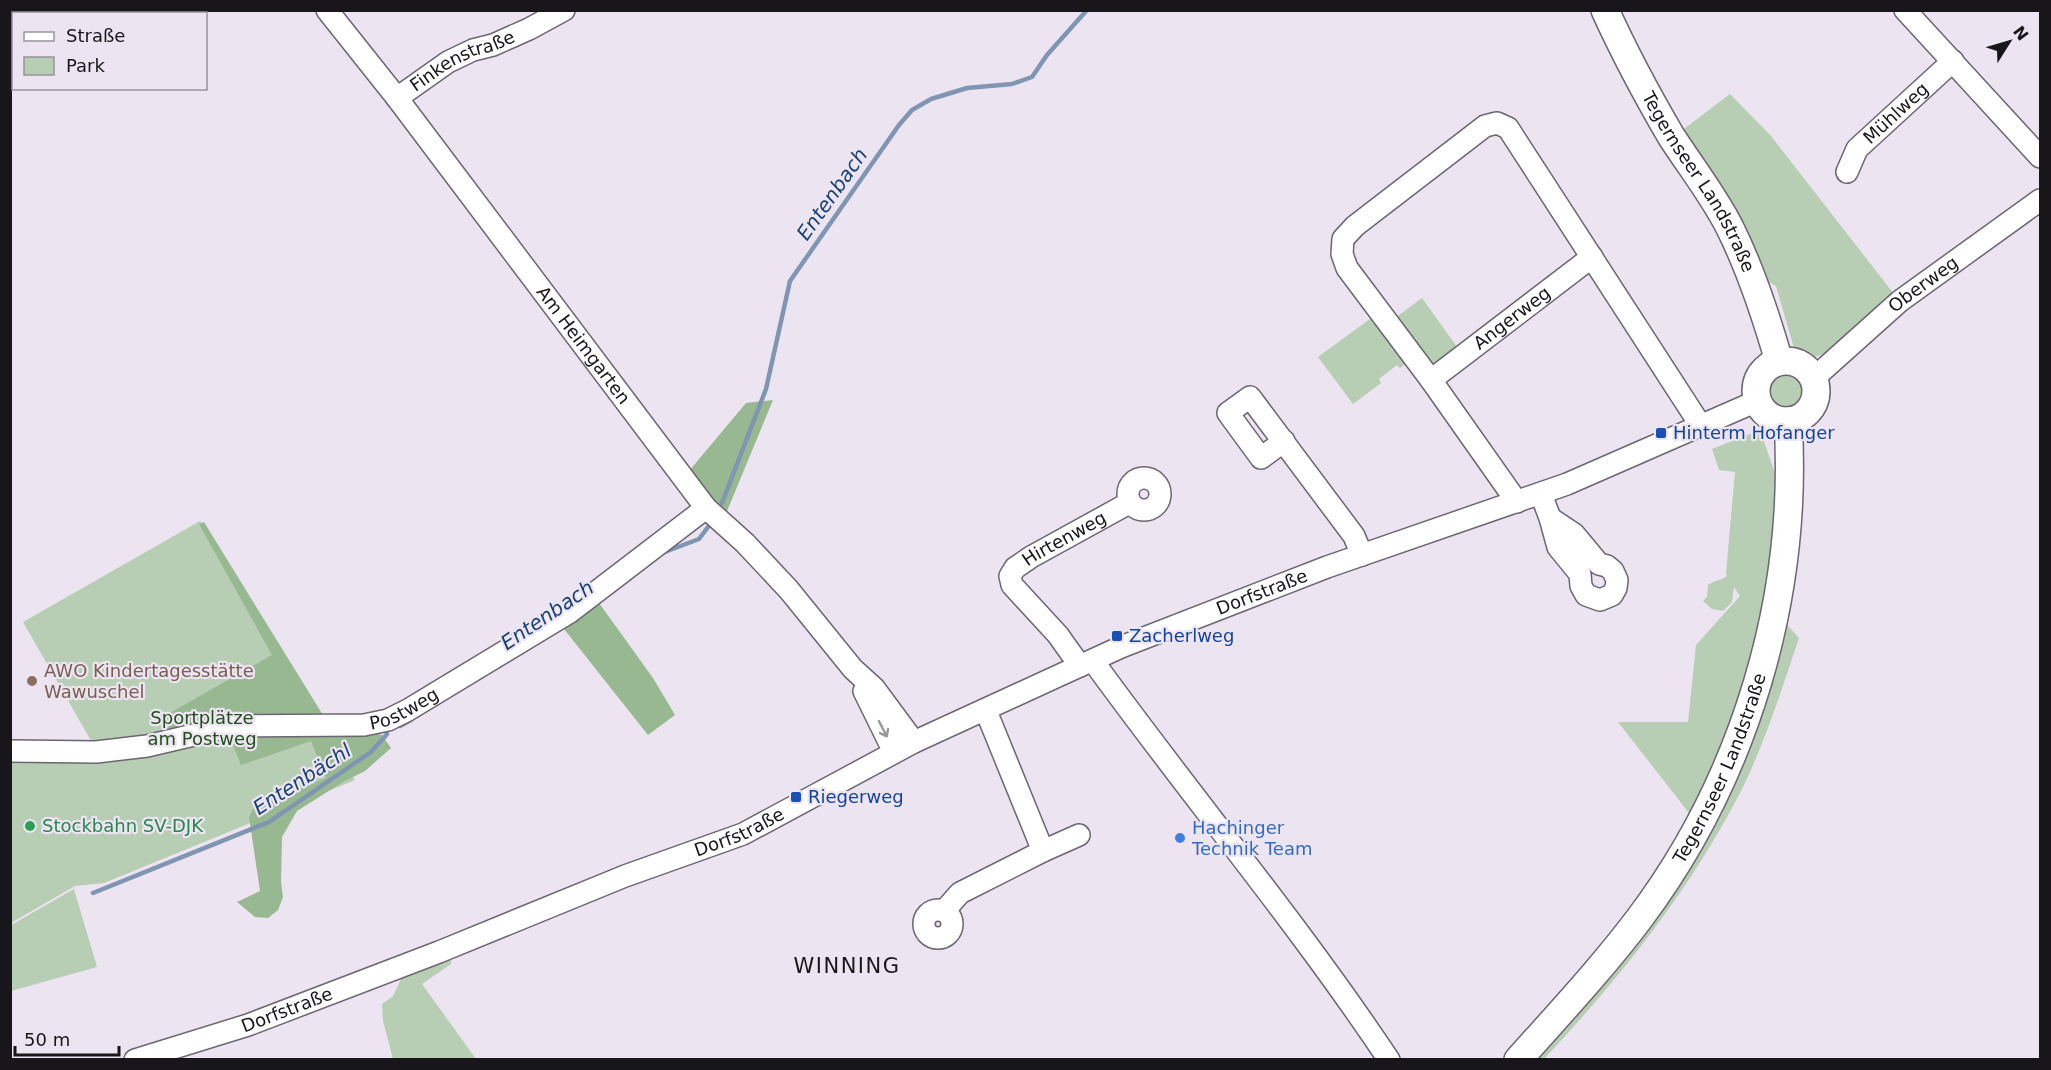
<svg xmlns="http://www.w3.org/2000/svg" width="2051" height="1070" font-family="'DejaVu Sans',sans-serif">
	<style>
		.green { fill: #b7cdb4 }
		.forest { fill: #97b891 }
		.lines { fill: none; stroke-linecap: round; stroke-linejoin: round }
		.stream { stroke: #8095b2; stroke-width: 4.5 }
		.minor-casing { stroke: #6c6671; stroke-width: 24 }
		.major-casing { stroke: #6c6671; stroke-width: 30 }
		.minor { stroke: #fff; stroke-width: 21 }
		.major { stroke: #fff; stroke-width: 27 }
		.oneway { stroke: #979698 }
		.transit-dot { fill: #1a4fb4; stroke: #ece5f1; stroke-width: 2 }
		.education-dot { fill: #8d6e63; stroke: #ece5f1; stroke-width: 2 }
		.leisure-dot { fill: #2e9e5b; stroke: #ece5f1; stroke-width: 2 }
		.shop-dot { fill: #3f7fe0; stroke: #ece5f1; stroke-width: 2 }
		.labels { text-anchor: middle; stroke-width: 4.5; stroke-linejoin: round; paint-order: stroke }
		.street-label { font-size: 18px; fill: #18161a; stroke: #ece5f1 }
		.transit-label { font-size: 18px; fill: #164399; stroke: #ece5f1; text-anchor: start }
		.education-label { font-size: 18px; fill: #785e54; stroke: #ece5f1; text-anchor: start }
		.park-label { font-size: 18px; fill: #214f1b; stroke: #ece5f1 }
		.leisure-label { font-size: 18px; fill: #27864d; stroke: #ece5f1; text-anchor: start }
		.shop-label { font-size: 18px; fill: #366cbe; stroke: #ece5f1; text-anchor: start }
		.water-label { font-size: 20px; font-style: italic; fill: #184172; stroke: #ece5f1 }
		.quarter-label { font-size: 21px; letter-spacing: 1.5px; fill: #18161a; stroke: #ece5f1 }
	</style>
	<rect width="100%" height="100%" fill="#ece5f1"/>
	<g class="green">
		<path d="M 1730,94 L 1771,136 L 1894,294 L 1823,354 L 1809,359 L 1796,355 L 1776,286 L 1765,280 L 1680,132 Z"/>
		<path d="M 1422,298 L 1460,351 L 1434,370 L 1395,318 Z"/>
		<path d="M 1374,316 L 1408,362 L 1400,368 L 1397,365 L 1379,379 L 1381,383 L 1353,404 L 1318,357 Z"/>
		<circle cx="1786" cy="392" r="22"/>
		<path d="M 1760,430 L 1776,476 L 1768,584 L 1735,713 L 1713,768 L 1689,813 L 1618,722 L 1688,722 L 1696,645 L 1740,596 L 1734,587 L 1732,602 L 1723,611 L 1712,609 L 1703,601 L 1707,597 L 1708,585 C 1714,580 1721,581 1727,576 L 1726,573 L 1735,472 L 1719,470 L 1712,449 Z"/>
		<path d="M 200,521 L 355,780 L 104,883 L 75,886 L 11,923 L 10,758 L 101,758 L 23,622 Z"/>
		<path d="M 1783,620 L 1799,638 C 1783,686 1765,742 1743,787 C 1692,888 1620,978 1544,1059 L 1527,1060 L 1655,910 Z"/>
		<path d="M 74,889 L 97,967 L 11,991 L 11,925 Z"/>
		<path d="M 451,957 L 451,964 L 422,984 L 476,1059 L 393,1059 L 383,1021 L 382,1004 L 393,996 L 402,977 Z"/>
	</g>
	<g class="forest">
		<path d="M 773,400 L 725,516 L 689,471 L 746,403 Z"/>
		<path d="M 204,522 L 326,720 L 171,731 L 163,717 L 272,655 L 199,524 Z"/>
		<path d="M 599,603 L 653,678 L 675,715 L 648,735 L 564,629 Z"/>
		<path d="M 371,732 L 382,735 L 391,748 L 365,771 L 343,782 L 297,811 L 282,837 L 281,882 L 283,897 L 278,910 L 268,918 L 255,917 L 237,902 L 260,891 L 249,817 L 253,809 L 326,778 L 311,741 L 241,765 L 229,735 Z"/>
	</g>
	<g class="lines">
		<g class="stream">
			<path d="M 722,503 L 766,389 L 790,281 L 899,125 L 912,110 L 931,99 L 967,88 L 1012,84 L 1032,77 L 1047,55 L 1087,10"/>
			<path d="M 662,553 L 699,539 L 708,527"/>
			<path d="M 400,726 L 411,720"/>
			<path d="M 93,893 L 269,822 L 371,752 L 387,734"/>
		</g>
		<g class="minor-casing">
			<g id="minor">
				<path id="s1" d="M 327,10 L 397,98 L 706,508 L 745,543 L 789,590 L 853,669 L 874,688 L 914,742"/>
				<path d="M 1905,10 L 2040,157"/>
				<path id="s2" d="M 397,98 L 448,62 L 473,50 L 493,45 L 529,29 L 564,10"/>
				<path id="s3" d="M 1847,172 L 1857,149 L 1953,61"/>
				<path id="s4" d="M 1814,378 L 1900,301 L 2040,200"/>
				<path id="s5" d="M 1431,380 L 1592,257"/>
				<path d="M 1284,441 L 1261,458 L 1228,413 L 1250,397 L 1354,536 L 1362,555"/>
				<circle cx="1144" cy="494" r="16"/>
				<path d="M 1541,494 L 1550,518 L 1574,534 L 1599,564 L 1607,566 L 1613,571 L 1617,580 L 1616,588 L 1612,595 L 1600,600 L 1586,595 L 1581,586 L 1580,574 L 1558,547 L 1550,518"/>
				<path d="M 1517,502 L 1431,380 L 1347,268 L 1342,254 L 1343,239 L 1355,226 L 1485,126 L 1497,123 L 1508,128 L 1701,426"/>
				<path d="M 1093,661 C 1190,795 1297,922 1389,1060"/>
				<path id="s6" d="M 1080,666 L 1058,635 L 1012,585 L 1010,576 L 1015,568 L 1031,557 L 1129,503"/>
				<path d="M 864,691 L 894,752"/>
				<path d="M 986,711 L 1043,851"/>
				<path id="s7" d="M 10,751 L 96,752 L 147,746 L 232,726 L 364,725 L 388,720 L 408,710 L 570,612 L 706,508"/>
				<circle cx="938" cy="924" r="14"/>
				<path d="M 944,911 L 960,893 L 1043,851 L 1079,835"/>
				<path id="s8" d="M 135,1060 L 248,1025 L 439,952 L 625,876 L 743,834 L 914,742 L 1121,647 L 1327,567 L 1567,484 L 1757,401"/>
			</g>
		</g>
		<g class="major-casing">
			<g id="major">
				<path id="s9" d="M 1605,10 C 1625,54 1647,95 1671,136 C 1691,167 1714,196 1730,228 C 1751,270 1766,316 1779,361"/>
				<circle cx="1786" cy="391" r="30"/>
				<path id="s10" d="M 1518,1060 C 1559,1014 1602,968 1639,919 C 1745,778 1799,597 1788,421"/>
			</g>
		</g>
		<use href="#minor" class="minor"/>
		<use href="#major" class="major"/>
	</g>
	<defs><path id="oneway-shaft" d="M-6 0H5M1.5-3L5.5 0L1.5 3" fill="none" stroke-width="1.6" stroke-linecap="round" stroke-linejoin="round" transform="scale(1.5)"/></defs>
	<use class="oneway" href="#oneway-shaft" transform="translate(883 729) rotate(63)"/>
	<g class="transit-dot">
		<rect x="1655" y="427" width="12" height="12" rx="3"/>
		<rect x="1111" y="630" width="12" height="12" rx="3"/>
		<rect x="790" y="791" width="12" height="12" rx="3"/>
	</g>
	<circle class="education-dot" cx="32" cy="681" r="6"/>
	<circle class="leisure-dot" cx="30" cy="826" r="6"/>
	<circle class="shop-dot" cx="1180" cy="838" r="6"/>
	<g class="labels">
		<g class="street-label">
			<text dy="6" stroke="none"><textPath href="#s2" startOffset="76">Finkenstraße</textPath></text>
			<text dy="6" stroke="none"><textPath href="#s3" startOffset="78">Mühlweg</textPath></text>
			<text dy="6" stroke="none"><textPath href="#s9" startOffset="196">Tegernseer Landstraße</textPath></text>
			<text dy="6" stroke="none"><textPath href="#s4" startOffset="144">Oberweg</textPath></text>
			<text dy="6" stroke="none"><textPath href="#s5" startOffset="102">Angerweg</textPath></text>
			<text dy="6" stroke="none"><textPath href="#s1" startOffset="422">Am Heimgarten</textPath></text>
			<text dy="6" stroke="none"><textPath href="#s6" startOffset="182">Hirtenweg</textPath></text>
			<text dy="6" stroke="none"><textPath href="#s8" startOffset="1222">Dorfstraße</textPath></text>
			<text dy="6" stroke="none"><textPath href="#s7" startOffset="400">Postweg</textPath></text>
			<text dy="6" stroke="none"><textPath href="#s10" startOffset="358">Tegernseer Landstraße</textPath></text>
			<text dy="6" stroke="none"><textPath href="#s8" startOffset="646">Dorfstraße</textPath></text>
			<text dy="6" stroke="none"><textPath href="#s8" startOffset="160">Dorfstraße</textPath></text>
		</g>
		<g class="transit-label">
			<text x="1673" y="439">Hinterm Hofanger</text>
			<text x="1129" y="642">Zacherlweg</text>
			<text x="808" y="803">Riegerweg</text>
		</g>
		<g class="education-label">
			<text x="44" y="677">AWO Kindertagesstätte<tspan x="44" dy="21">Wawuschel</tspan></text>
		</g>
		<g class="park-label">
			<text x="202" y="724">Sportplätze<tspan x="202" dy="21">am Postweg</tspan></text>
		</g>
		<g class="leisure-label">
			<text x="42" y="832">Stockbahn SV-DJK</text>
		</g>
		<g class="shop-label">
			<text x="1192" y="834">Hachinger<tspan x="1192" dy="21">Technik Team</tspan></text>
		</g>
		<g class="water-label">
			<text transform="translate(832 194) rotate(-55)" y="7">Entenbach</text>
			<text transform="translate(547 615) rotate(-34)" y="7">Entenbach</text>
			<text transform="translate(302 779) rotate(-33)" y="7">Entenbächl</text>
		</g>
		<g class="quarter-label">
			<text x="847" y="973">WINNING</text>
		</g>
	</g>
	<rect width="2051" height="1070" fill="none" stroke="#18161a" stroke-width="24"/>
	<rect x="12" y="12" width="195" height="78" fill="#ece5f1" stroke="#97929b" stroke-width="1.5"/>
	<rect x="24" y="32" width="30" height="9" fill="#ffffff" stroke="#97929b" stroke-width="1.5"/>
	<text x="66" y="42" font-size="18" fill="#18161a">Straße</text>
	<rect x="24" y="57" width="30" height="18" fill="#b7cdb4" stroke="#97929b" stroke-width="1.5"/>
	<text x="66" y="72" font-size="18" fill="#18161a">Park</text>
	<g transform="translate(2009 42) rotate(53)" stroke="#ece5f1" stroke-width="4.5" paint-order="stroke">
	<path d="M0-4.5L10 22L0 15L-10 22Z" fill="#18161a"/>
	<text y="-9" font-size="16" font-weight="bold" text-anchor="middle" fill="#18161a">N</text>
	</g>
	<path d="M15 1046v9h104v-9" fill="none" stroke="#18161a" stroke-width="3"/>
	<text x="24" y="1046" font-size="18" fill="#18161a" stroke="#ece5f1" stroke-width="4.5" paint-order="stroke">50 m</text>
</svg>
